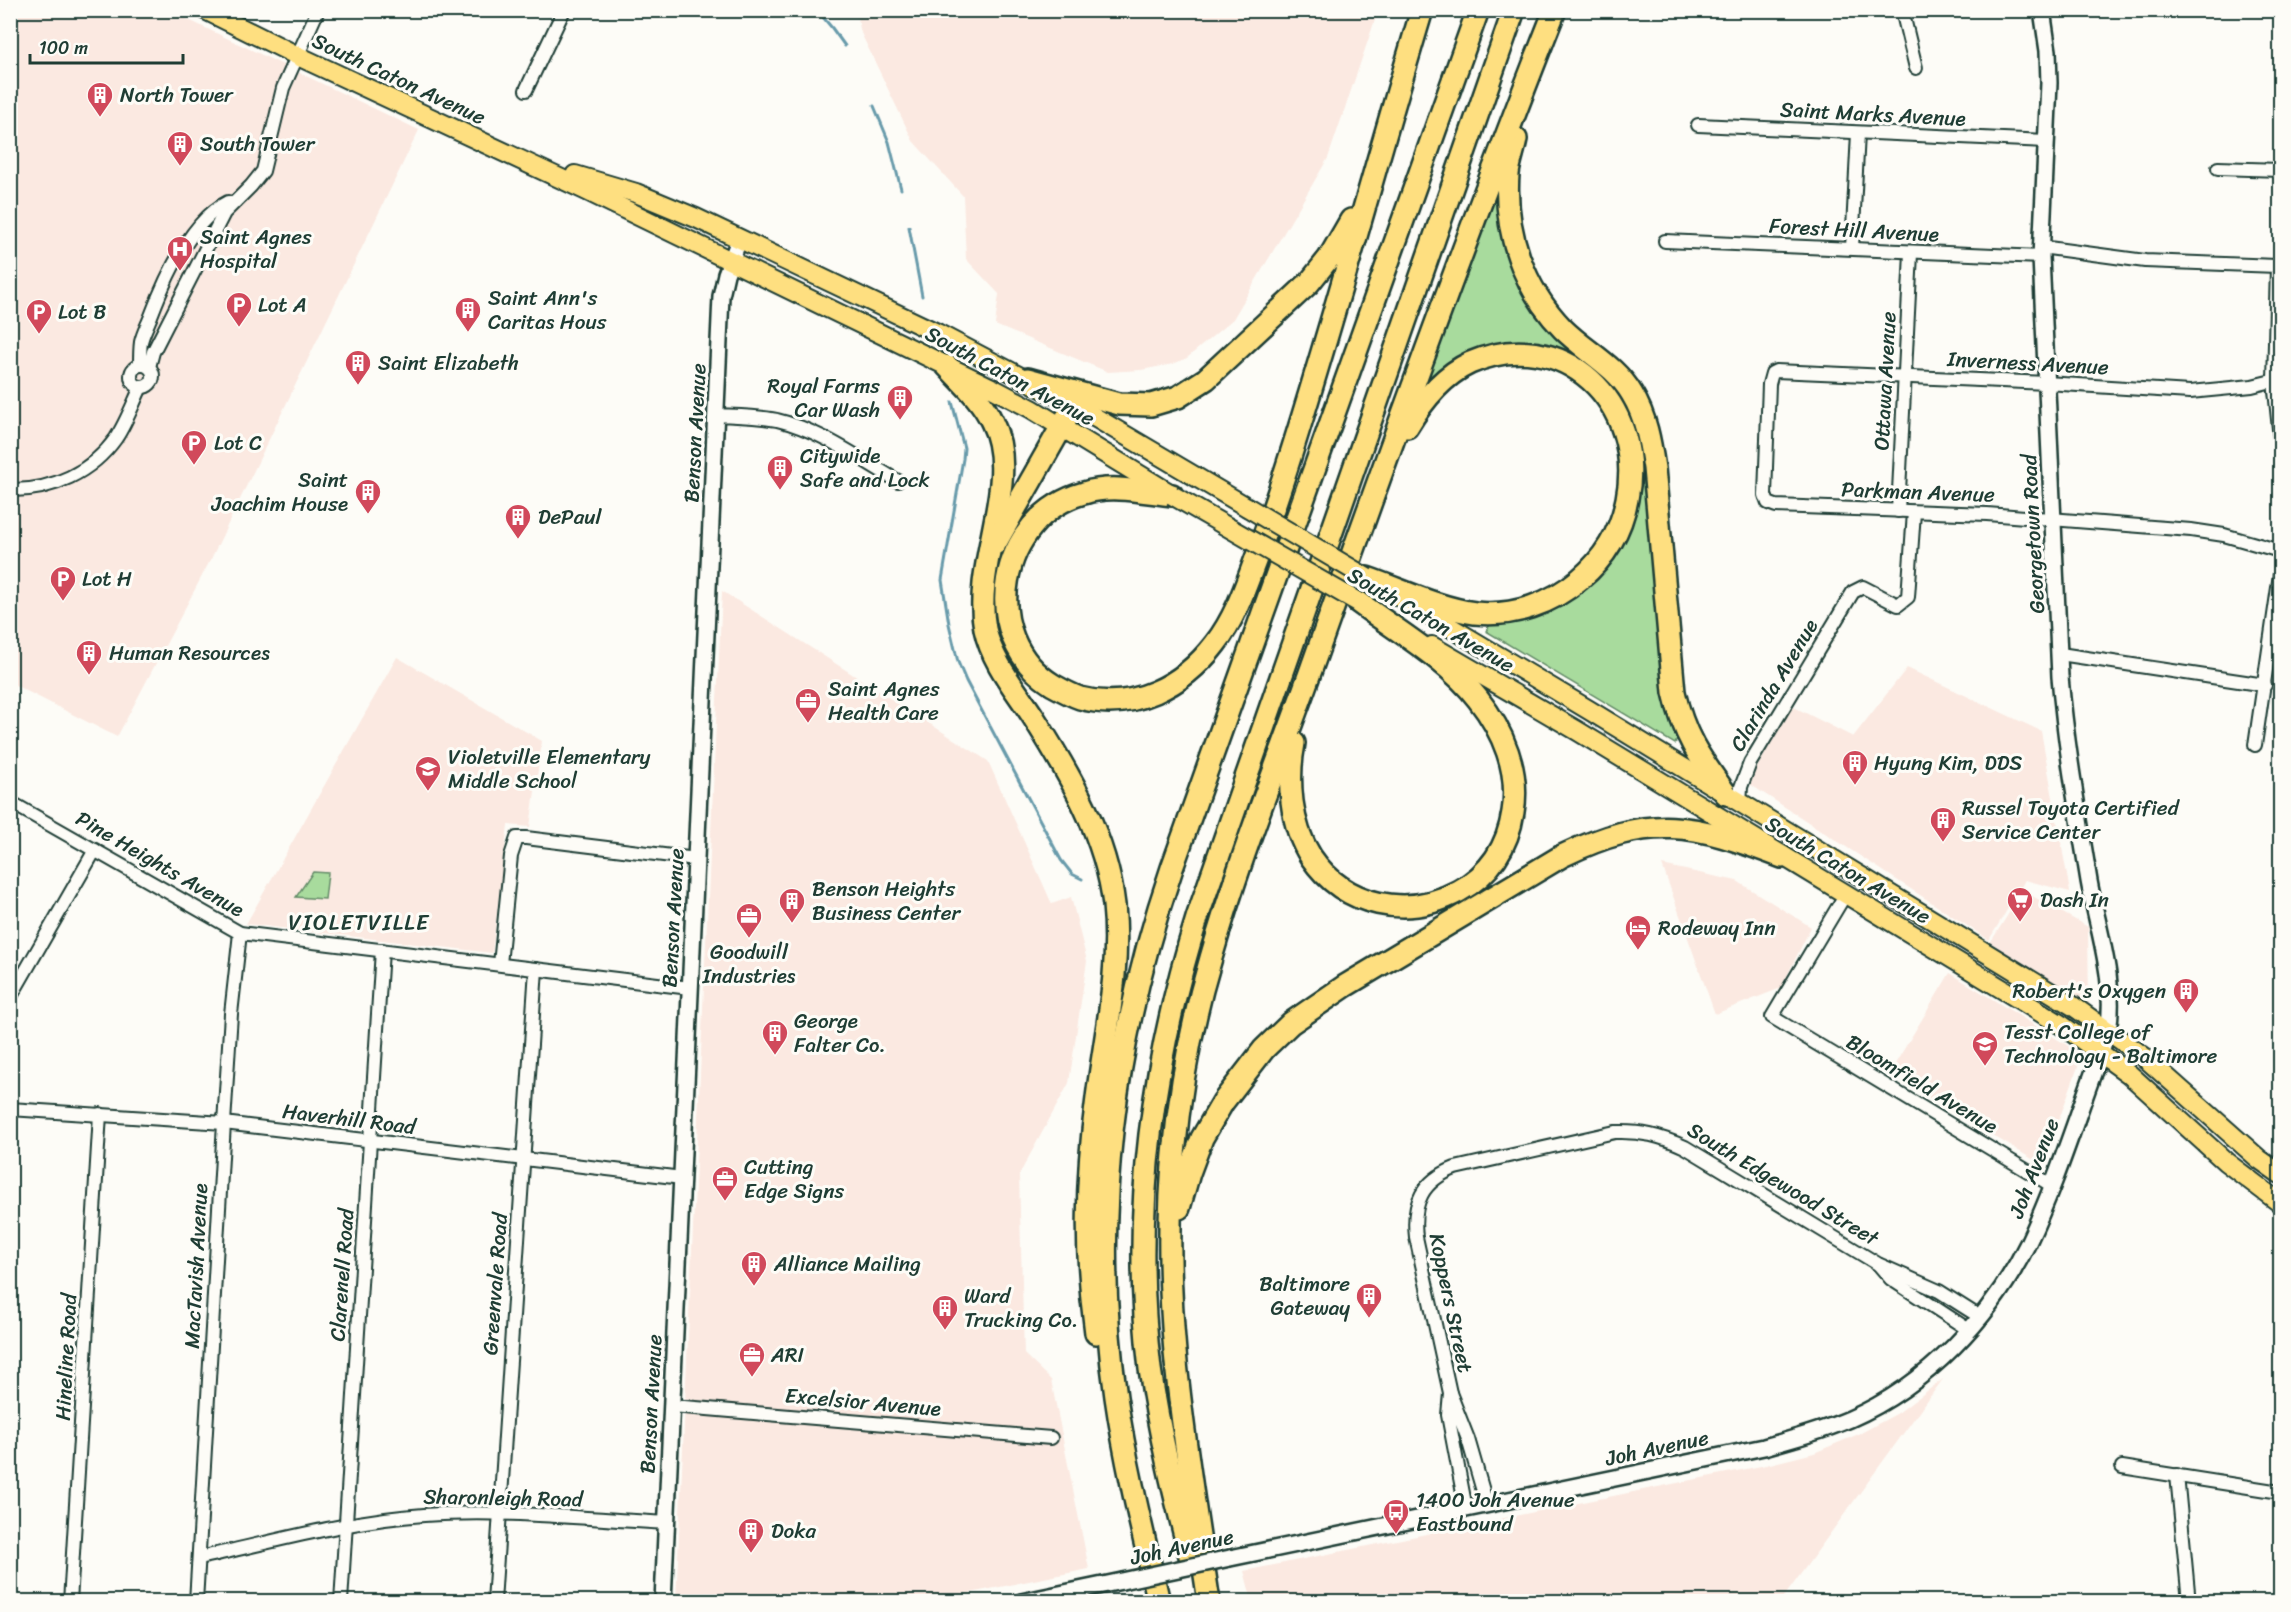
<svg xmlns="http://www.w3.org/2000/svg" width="2291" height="1612" font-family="Sriracha,sans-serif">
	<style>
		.built { fill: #fbe9e1 }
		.green { fill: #a8db9d; stroke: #648c68; stroke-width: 1.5 }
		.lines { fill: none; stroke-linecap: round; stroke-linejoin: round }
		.stream { stroke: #699bab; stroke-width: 3 }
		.minor-casing { stroke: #1f3d34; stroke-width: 16 }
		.tertiary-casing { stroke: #1f3d34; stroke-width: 20 }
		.primary-casing { stroke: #1f3d34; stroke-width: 22 }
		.motorway-casing { stroke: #1f3d34; stroke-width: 26 }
		.minor { stroke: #fdfcf7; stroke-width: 12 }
		.tertiary { stroke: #fdfcf7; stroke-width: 15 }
		.primary { stroke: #fedf80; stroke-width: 18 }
		.motorway { stroke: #fedf80; stroke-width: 21 }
		.tertiary-bridge-casing { stroke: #1f3d34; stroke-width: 20; stroke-linecap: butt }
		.primary-bridge-casing { stroke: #1f3d34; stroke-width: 22; stroke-linecap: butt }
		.tertiary-bridge { stroke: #fdfcf7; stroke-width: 15 }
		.primary-bridge { stroke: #fedf80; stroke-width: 18 }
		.labels { text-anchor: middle; stroke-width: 6; stroke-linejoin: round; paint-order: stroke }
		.street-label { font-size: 21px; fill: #1f3d34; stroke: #fdfcf7 }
		.poi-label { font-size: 21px; fill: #1f3d34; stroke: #fdfcf7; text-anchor: start }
		.neighbourhood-label { font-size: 22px; letter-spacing: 1.5px; fill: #1f3d34; stroke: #fdfcf7 }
	</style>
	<rect width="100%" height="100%" fill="#fdfcf7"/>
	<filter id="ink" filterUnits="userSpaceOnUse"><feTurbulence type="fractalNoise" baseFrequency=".0167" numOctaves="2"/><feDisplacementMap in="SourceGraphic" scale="12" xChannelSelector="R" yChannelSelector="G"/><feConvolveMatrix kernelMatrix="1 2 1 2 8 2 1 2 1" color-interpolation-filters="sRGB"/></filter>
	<g filter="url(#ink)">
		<g class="built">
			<path d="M 10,11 L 170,11 L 419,130 L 212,557 L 117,737 L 11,683 Z"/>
			<path d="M 856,11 L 856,10 L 1378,11 L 1328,158 L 1233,319 L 1187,358 L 1173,364 L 1141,370 L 1108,372 L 995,325 L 999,294 L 966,259 L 963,196 L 913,141 L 861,33 Z"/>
			<path d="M 722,591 L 988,761 L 1052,904 L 1071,897 L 1087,961 L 1069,1083 L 1019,1175 L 1024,1354 L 1051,1380 L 1089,1569 L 930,1601 L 676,1602 Z"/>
			<path d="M 397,657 L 542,741 L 530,827 L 508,825 L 492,953 L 246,924 Z"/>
			<path d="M 1907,668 L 2041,731 L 2070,892 L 2025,880 L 1989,940 L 1748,783 L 1792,706 L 1853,737 Z"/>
			<path d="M 2280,693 L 2280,746 L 2272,744 Z"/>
			<path d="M 1662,865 L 1737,881 L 1811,927 L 1781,988 L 1715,1014 Z"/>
			<path d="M 2023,891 L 2088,927 L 2089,1005 L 1990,943 Z"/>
			<path d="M 1950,973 L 2078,1052 L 2080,1061 L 2045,1159 L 2042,1161 L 2034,1160 L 1889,1074 Z"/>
			<path d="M 1943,1379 L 1781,1601 L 1252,1601 L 1244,1571 L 1766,1465 L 1814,1453 L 1861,1433 L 1898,1413 Z"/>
		</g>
		<g class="green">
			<path d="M 1499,179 L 1511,256 L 1617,383 L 1643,436 L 1679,735 L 1675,744 L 1486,631 L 1491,623 L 1608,563 L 1629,421 L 1546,347 L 1422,384 Z"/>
			<path d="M 313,872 L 328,873 L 325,899 L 296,897 Z"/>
		</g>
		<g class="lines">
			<g class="stream">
				<path d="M 817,10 L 832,28 L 845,46"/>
				<path d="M 874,106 L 889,142 L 901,189"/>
				<path d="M 909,227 L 922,296"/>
				<path d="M 952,402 L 964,448 L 963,459 L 942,580 L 949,624 L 958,662 L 966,681 L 1061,860 L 1072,874 L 1082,879"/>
			</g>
			<g class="minor-casing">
				<g id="minor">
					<path d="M 1902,10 L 1916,68"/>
					<path d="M 526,90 L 563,12 L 560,10"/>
					<path d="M 1698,125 L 2046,141"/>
					<path d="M 2218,168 L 2280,170"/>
					<path d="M 1665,241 L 2041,257"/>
					<path d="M 2041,247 L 2145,261 L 2277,266 L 2274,381 L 2280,439"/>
					<path d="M 1852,248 L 1858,133"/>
					<circle cx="142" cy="376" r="11"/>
					<path d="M 140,365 C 140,358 140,349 141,342 C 143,333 148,324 151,316 C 165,279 191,220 228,202"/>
					<path d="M 149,367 L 153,352 L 224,213 L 251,186 L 263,171 L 283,88 L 318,10"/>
					<path d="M 2280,379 L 2252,386 L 2190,392 L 2046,383 L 1776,371 L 1772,373 L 1769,384 L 1765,495 L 1768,503 L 1776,506 L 1987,514 L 2191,530 L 2224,535 L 2280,551"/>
					<path d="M 716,415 C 736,416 757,416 777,420 C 820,430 860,459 898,481"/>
					<path d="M 10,490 C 52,491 92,472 116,438 C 126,423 133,404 141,387"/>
					<path d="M 1898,511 L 1911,253"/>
					<path d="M 2060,654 L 2265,685"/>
					<path d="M 2255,745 L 2280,574"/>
					<path d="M 10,802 L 240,933 L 690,988"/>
					<path d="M 1740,803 L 1741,787 L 1750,763 L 1853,592 L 1863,587 L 1898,605 L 1908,597 L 1914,512"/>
					<path d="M 1845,895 L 1772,1017 L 2051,1185"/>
					<path d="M 500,964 L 511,856 L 517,838 L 526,838 L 696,859"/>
					<path d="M 10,998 L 95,850"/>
					<path d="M 10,1109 L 224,1123 L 682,1178"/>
					<path d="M 1879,1265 L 1891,1279 L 1969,1330"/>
					<path d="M 1450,1393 L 1416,1237 C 1412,1203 1422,1181 1455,1168 L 1615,1132 C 1641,1131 1661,1136 1685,1147 L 1878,1264 L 1939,1291 L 1980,1317"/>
					<path d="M 672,1406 L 1051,1438"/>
					<path d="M 2122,1467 L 2280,1492"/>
					<path d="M 2177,1475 L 2189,1602"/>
					<path d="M 1466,1509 L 1448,1415 L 1450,1393 L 1468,1439 L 1487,1505"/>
					<path d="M 199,1558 C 273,1542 348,1520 424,1515 C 504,1509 586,1519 667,1523"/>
					<path d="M 70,1602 L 100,1114"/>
					<path d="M 196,1602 L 224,1123 L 231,1014 L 240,933"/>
					<path d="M 341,1602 L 382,950"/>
					<path d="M 494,1602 L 536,969"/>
				</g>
			</g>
			<g class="tertiary-casing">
				<g id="tertiary">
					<path d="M 1230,1558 L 1764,1447 C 1793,1439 1822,1431 1850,1419 C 1926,1386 1992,1317 2028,1243 C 2057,1182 2077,1115 2101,1052 C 2103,1045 2106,1037 2108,1030 C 2117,984 2097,926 2089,881 C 2078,813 2066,746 2060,677 L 2041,257 L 2049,83 L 2048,51 L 2042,10"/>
					<path d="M 663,1602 L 721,296 L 726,274 L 739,240"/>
					<path d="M 1021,1602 L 1122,1581"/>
				</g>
			</g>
			<g class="primary-casing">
				<g id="primary">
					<path d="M 205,10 L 298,56 L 585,190 L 992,388 L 1032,409 L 1171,494"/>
					<path d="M 575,175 L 636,193 L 696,218 L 937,333 L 1074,405 L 1247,507"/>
					<path d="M 1398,596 L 1589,710 L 2073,1006 L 2143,1056 L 2259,1159 L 2280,1174"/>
					<path d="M 1432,646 L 1576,730 L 2063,1026 L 2129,1074 L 2226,1162 L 2280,1203"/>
				</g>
			</g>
			<g class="motorway-casing">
				<g id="motorway">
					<path d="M 1516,139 C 1514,150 1509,163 1508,174 C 1504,231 1523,288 1563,329 C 1586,352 1615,365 1632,394 C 1646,417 1650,442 1654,468 L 1674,692 C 1684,737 1700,758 1726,794"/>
					<path d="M 947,366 C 964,384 982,400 992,422 C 1022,481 972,562 985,629 C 992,662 1016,690 1034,718 C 1070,775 1106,836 1114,905 C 1121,970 1105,1033 1097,1098 C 1086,1176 1085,1255 1096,1333"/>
					<path d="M 1028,379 L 1119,404 L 1151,405 L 1178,397 L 1206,379 L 1309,283 L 1329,258 L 1351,220"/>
					<path d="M 1172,495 C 1144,492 1112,484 1084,493 C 998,517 976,637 1053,685 C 1062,690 1071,695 1080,698 C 1133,712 1183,686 1215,644 C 1236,617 1246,585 1258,553 C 1269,521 1280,489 1290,457 C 1337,309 1377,159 1422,10"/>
					<path d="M 995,544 L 1074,405"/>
					<path d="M 1367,578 C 1402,590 1438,608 1475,613 C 1513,617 1551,604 1580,579 C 1605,558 1621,531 1627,499 C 1646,404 1563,322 1470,363 C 1442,376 1422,402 1407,427"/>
					<path d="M 1294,743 C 1287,779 1290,825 1311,857 C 1345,907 1407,919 1459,891 C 1490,874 1508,846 1513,812 C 1520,771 1503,731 1478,699 C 1449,661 1397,631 1358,602"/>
					<path d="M 1179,1208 L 1189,1173 L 1202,1138 L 1223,1102 L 1264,1049 L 1291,1023 L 1345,986 L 1562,856 C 1651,813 1693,823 1782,857"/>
					<path d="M 1191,1560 C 1175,1497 1159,1433 1150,1369 C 1131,1216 1152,1061 1198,915 L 1514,10"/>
					<path d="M 1159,1602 C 1143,1534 1126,1466 1116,1397 C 1090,1218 1114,1038 1172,868 L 1478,10"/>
					<path d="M 1209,1602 C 1187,1454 1159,1304 1174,1154 C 1180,1088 1192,1021 1211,958 C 1239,859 1278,763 1312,667 C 1390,447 1469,228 1555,10"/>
				</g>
			</g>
			<use href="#minor" class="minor"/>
			<use href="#tertiary" class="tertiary"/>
			<use href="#primary" class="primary"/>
			<use href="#motorway" class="motorway"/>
			<g class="tertiary-bridge-casing">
				<path id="tertiary-bridge" d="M 1122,1581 L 1230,1558"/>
			</g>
			<g class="primary-bridge-casing">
				<g id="primary-bridge">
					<path d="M 1172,495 L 1358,602"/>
					<path d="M 1247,507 L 1367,578"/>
				</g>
			</g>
			<use href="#tertiary-bridge" class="tertiary-bridge"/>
			<use href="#primary-bridge" class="primary-bridge"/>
		</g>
	</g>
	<defs>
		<g id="building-pin" transform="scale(1.35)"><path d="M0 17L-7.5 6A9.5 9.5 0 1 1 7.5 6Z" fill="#d1495b" stroke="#fdfcf7"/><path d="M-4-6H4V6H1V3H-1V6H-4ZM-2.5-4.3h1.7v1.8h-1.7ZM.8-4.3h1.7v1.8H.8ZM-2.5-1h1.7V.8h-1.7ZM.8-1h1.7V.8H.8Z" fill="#fff"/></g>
		<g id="hospital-pin" transform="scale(1.35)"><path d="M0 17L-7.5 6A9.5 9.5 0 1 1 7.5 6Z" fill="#d1495b" stroke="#fdfcf7"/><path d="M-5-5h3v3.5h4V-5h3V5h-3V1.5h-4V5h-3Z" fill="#fff"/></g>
		<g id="parking-pin" transform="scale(1.35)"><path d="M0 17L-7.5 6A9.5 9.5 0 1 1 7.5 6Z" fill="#d1495b" stroke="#fdfcf7"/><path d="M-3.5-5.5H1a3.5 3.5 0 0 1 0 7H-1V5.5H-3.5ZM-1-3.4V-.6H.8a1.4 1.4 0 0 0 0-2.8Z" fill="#fff"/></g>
		<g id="office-pin" transform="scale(1.35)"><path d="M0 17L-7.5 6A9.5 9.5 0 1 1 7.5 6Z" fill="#d1495b" stroke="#fdfcf7"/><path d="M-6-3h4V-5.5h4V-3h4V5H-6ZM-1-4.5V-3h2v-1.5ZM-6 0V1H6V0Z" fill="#fff"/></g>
		<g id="school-pin" transform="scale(1.35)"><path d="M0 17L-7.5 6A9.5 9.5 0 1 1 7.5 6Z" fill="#d1495b" stroke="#fdfcf7"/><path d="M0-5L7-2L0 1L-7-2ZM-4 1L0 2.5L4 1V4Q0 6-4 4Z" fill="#fff"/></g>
		<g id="supermarket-pin" transform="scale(1.35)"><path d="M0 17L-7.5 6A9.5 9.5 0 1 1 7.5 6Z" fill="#d1495b" stroke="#fdfcf7"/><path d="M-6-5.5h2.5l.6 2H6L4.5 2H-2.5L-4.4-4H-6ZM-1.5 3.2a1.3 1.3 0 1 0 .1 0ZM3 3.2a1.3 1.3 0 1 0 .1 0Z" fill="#fff"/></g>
		<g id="hotel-pin" transform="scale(1.35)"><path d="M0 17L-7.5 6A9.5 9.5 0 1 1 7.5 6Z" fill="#d1495b" stroke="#fdfcf7"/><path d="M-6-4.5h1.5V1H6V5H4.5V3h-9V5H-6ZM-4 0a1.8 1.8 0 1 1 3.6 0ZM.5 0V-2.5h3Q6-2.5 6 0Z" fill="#fff"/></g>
		<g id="university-pin" transform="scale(1.35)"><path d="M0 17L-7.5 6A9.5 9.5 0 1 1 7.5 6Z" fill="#d1495b" stroke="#fdfcf7"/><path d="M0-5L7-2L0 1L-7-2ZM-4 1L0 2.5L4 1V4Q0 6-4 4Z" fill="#fff"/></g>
		<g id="bus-pin" transform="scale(1.35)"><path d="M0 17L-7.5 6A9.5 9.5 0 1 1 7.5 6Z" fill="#d1495b" stroke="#fdfcf7"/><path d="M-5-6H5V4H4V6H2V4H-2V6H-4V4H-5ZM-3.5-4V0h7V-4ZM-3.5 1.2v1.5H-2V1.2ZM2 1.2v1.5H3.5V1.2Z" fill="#fff"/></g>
	</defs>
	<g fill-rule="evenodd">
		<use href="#building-pin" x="100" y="95"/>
		<use href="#building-pin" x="180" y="144"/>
		<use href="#hospital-pin" x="180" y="249"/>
		<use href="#parking-pin" x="239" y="305"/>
		<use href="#building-pin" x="468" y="310"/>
		<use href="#parking-pin" x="39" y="312"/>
		<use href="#building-pin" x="358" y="363"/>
		<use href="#building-pin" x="900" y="398"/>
		<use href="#parking-pin" x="194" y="443"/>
		<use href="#building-pin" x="780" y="468"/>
		<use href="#building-pin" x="368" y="492"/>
		<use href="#building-pin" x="518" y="517"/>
		<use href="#parking-pin" x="63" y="579"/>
		<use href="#building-pin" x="89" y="653"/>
		<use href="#office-pin" x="808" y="701"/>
		<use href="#building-pin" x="1855" y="763"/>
		<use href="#school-pin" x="428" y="769"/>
		<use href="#building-pin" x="1943" y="820"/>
		<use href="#supermarket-pin" x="2020" y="900"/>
		<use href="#building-pin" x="792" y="901"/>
		<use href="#office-pin" x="749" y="916"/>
		<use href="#hotel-pin" x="1638" y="928"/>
		<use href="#building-pin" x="2186" y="991"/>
		<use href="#building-pin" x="775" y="1033"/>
		<use href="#university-pin" x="1985" y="1044"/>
		<use href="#office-pin" x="725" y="1179"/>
		<use href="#building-pin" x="754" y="1264"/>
		<use href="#building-pin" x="1369" y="1296"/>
		<use href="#building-pin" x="945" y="1308"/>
		<use href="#office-pin" x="752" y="1355"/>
		<use href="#bus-pin" x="1396" y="1512"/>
		<use href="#building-pin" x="751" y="1531"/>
	</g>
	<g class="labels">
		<g class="street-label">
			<text transform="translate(399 79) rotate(25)" y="7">South Caton Avenue</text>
			<text transform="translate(1873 114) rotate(3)" y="7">Saint Marks Avenue</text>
			<text transform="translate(1854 230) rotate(3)" y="7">Forest Hill Avenue</text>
			<text transform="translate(2028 363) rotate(3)" y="7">Inverness Avenue</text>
			<text transform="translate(1010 376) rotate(28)" y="7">South Caton Avenue</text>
			<text transform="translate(1885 381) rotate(-87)" y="7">Ottawa Avenue</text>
			<text transform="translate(695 433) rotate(-87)" y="7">Benson Avenue</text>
			<text transform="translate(1918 492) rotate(2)" y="7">Parkman Avenue</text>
			<text transform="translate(2033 534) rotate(-93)" y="7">Georgetown Road</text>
			<text transform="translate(1431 620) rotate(30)" y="7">South Caton Avenue</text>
			<text transform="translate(1774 685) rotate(-59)" y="7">Clarinda Avenue</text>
			<text transform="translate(160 864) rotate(30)" y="7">Pine Heights Avenue</text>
			<text transform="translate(1848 870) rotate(31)" y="7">South Caton Avenue</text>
			<text transform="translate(673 918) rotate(-87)" y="7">Benson Avenue</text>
			<text transform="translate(1922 1084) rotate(31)" y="7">Bloomfield Avenue</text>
			<text transform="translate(349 1119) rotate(7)" y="7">Haverhill Road</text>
			<text transform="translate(2034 1168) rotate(-69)" y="7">Joh Avenue</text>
			<text transform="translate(1783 1184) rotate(31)" y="7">South Edgewood Street</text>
			<text transform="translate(196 1266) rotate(-87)" y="7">MacTavish Avenue</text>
			<text transform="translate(342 1275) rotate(-86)" y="7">Clarenell Road</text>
			<text transform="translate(495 1284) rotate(-86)" y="7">Greenvale Road</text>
			<text transform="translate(1451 1303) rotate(78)" y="7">Koppers Street</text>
			<text transform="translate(66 1357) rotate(-87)" y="7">Hineline Road</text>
			<text transform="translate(863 1402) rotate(5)" y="7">Excelsior Avenue</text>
			<text transform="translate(651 1404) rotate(-87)" y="7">Benson Avenue</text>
			<text transform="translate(1657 1448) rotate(-12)" y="7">Joh Avenue</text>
			<text transform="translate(503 1498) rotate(1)" y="7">Sharonleigh Road</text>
			<text transform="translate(1182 1547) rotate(-12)" y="7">Joh Avenue</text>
		</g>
		<g class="poi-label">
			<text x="120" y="102">North Tower</text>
			<text x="200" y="151">South Tower</text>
			<text x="200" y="244">Saint Agnes<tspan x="200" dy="24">Hospital</tspan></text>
			<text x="488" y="305">Saint Ann's<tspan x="488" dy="24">Caritas Hous</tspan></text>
			<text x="258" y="312">Lot A</text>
			<text x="58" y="319">Lot B</text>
			<text x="378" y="370">Saint Elizabeth</text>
			<text x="880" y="393" text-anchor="end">Royal Farms<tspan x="880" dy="24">Car Wash</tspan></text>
			<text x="214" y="450">Lot C</text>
			<text x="800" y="463">Citywide<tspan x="800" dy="24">Safe and Lock</tspan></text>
			<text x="348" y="487" text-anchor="end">Saint<tspan x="348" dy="24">Joachim House</tspan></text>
			<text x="538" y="524">DePaul</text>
			<text x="82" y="586">Lot H</text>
			<text x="109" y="660">Human Resources</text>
			<text x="828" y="696">Saint Agnes<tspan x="828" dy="24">Health Care</tspan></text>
			<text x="448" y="764">Violetville Elementary<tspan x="448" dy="24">Middle School</tspan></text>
			<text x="1874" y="770">Hyung Kim, DDS</text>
			<text x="1962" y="815">Russel Toyota Certified<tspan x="1962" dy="24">Service Center</tspan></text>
			<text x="812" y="896">Benson Heights<tspan x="812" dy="24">Business Center</tspan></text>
			<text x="2040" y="907">Dash In</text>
			<text x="1658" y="935">Rodeway Inn</text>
			<text x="749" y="959" text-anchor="middle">Goodwill<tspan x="749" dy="24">Industries</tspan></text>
			<text x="2166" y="998" text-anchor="end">Robert's Oxygen</text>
			<text x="794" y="1028">George<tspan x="794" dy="24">Falter Co.</tspan></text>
			<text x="2004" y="1039">Tesst College of<tspan x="2004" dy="24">Technology - Baltimore</tspan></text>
			<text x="744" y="1174">Cutting<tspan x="744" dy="24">Edge Signs</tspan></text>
			<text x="774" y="1271">Alliance Mailing</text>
			<text x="1350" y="1291" text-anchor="end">Baltimore<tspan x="1350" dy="24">Gateway</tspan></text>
			<text x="964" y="1303">Ward<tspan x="964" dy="24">Trucking Co.</tspan></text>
			<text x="771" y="1362">ARI</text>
			<text x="1416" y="1507">1400 Joh Avenue<tspan x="1416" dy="24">Eastbound</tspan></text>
			<text x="771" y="1538">Doka</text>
		</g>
		<g class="neighbourhood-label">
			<text x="359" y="930">VIOLETVILLE</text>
		</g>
	</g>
	<rect width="2291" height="1612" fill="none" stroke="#fdfcf7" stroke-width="36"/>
	<rect x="18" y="18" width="2255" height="1576" fill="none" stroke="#1f3d34" stroke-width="2" filter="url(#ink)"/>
	<path d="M30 54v9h153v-9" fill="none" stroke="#1f3d34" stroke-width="3"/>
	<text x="39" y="54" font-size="18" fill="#1f3d34" stroke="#fdfcf7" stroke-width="4.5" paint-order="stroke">100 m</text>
</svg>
